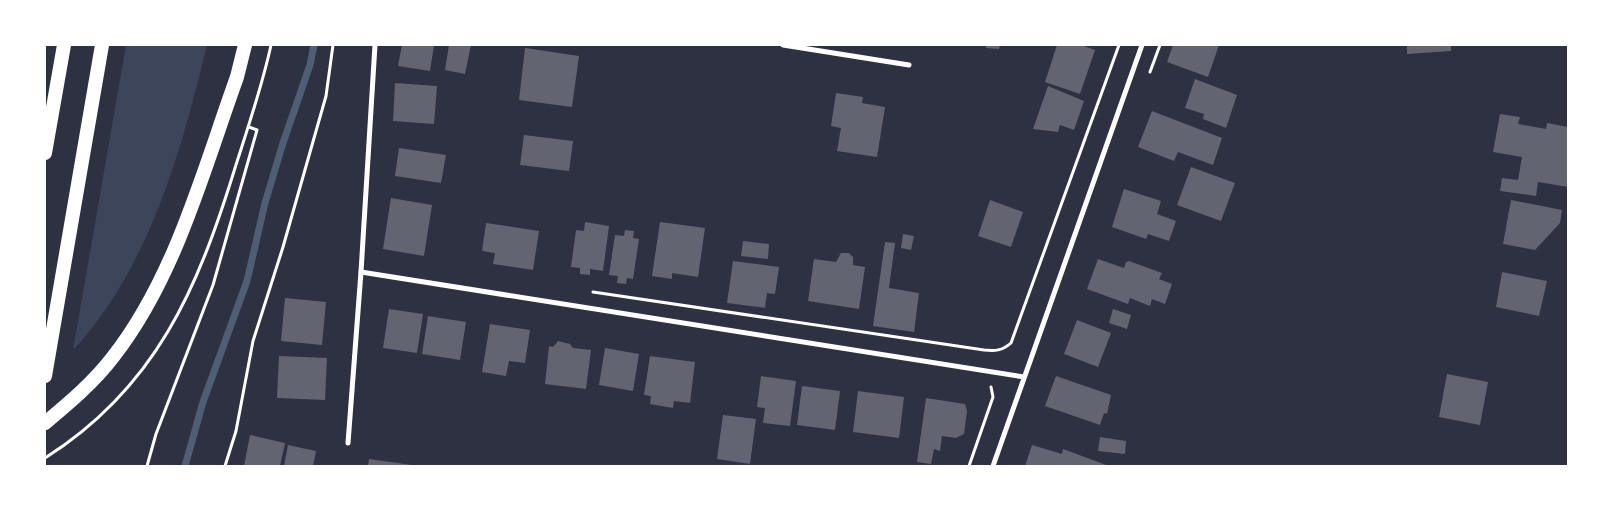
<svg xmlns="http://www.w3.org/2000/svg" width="1613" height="511" font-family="Manrope,sans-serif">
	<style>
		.green { fill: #3c4559 }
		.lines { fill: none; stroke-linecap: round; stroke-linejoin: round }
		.stream { stroke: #4f5d75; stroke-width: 7 }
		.building { fill: #626471 }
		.path { stroke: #fff; stroke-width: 3 }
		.minor { stroke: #fff; stroke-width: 5 }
		.trunk { stroke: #fff; stroke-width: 14 }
	</style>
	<rect width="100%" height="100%" fill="#2d3142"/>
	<path class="green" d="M 126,45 L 207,45 C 182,149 148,271 73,350 Z"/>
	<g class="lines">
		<path class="stream" d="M 185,466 L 203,402 L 247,281 L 265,203 L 283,143 L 310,65 L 314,45"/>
	</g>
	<g class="building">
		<path d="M 402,45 L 434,45 L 430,71 L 398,66 Z"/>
		<path d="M 449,45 L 471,45 L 465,74 L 445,70 Z"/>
		<path d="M 986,45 L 1000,45 L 999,49 L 986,48 Z"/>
		<path d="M 1057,45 L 1081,45 L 1095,50 L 1080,94 L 1045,82 Z"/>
		<path d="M 1173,45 L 1219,45 L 1208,77 L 1167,62 Z"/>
		<path d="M 1407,45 L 1451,45 L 1451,51 L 1407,54 Z"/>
		<path d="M 525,48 L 579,56 L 572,107 L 519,100 Z"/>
		<path d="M 1195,79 L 1237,95 L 1226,128 L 1203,119 L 1204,114 L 1185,108 Z"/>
		<path d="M 395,83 L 437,86 L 434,124 L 393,121 Z"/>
		<path d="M 1048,86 L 1084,101 L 1074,130 L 1060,125 L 1058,132 L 1033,129 Z"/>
		<path d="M 836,93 L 863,97 L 862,103 L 885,107 L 877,157 L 837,151 L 841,128 L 831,126 Z"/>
		<path d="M 1152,111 L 1222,138 L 1213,165 L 1178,152 L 1174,161 L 1138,147 Z"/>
		<path d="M 1500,114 L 1520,117 L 1518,124 L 1546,129 L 1547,123 L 1568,127 L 1568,187 L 1538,182 L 1536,196 L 1500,191 L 1502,178 L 1518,180 L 1522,157 L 1493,152 Z"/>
		<path d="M 524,135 L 573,141 L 569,171 L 520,165 Z"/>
		<path d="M 399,148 L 446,155 L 441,183 L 395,176 Z"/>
		<path d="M 1191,167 L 1235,183 L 1221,221 L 1177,205 Z"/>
		<path d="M 1124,189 L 1161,201 L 1157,214 L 1176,221 L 1169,241 L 1148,234 L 1146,239 L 1112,227 Z"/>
		<path d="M 391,198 L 432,205 L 424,256 L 383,249 Z"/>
		<path d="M 990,200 L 1023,212 L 1011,247 L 978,236 Z"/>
		<path d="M 1511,200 L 1562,210 L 1560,223 L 1535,250 L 1503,244 Z"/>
		<path d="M 585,222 L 609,226 L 603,271 L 590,269 L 590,275 L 580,274 L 580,268 L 571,267 L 576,230 L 584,231 Z"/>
		<path d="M 660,222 L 705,228 L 698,277 L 672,273 L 672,279 L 652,276 Z"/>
		<path d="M 486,223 L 539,231 L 533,270 L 493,264 L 495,253 L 482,251 Z"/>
		<path d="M 625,230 L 634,231 L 633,238 L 639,239 L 633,279 L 627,278 L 626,284 L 617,283 L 618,276 L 609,275 L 615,235 L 624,236 Z"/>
		<path d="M 903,234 L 914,236 L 911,250 L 901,248 Z"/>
		<path d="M 743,241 L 769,244 L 768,259 L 741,256 Z"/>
		<path d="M 885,242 L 895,243 L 889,288 L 919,293 L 914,332 L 873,326 Z"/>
		<path d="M 841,253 L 849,253 L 853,257 L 853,265 L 865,267 L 859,309 L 808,301 L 814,259 L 836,262 Z"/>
		<path d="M 1098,259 L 1124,268 L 1126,262 L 1129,261 L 1162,273 L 1159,279 L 1172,284 L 1165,304 L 1152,299 L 1150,306 L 1130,298 L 1128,304 L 1087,289 Z"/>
		<path d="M 733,261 L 779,267 L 775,294 L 767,293 L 765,308 L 727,303 Z"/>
		<path d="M 1502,272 L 1547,281 L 1539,316 L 1496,307 Z"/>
		<path d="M 285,298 L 326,302 L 322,345 L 281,341 Z"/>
		<path d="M 389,309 L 423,314 L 417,353 L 383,348 Z"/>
		<path d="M 1113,309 L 1131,315 L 1127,329 L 1109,323 Z"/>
		<path d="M 428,316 L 466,322 L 460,360 L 422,354 Z"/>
		<path d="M 1077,320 L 1111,333 L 1098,367 L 1064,354 Z"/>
		<path d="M 490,324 L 530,330 L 525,363 L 509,361 L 506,376 L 482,372 Z"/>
		<path d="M 558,341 L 570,344 L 573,348 L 591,350 L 586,389 L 545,384 L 549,346 L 553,347 Z"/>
		<path d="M 605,348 L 639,354 L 633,391 L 599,385 Z"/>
		<path d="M 279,356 L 327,358 L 325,400 L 277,398 Z"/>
		<path d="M 650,356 L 695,362 L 690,403 L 674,401 L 673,408 L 650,404 L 651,396 L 644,395 Z"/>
		<path d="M 1447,374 L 1488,382 L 1480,425 L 1439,417 Z"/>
		<path d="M 761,376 L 796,381 L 790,426 L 763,423 L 765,408 L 757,407 Z"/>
		<path d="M 1056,376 L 1111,395 L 1107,414 L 1104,413 L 1100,425 L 1045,406 Z"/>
		<path d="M 802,386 L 840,391 L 835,430 L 797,425 Z"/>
		<path d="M 858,391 L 904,397 L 899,438 L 853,432 Z"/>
		<path d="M 926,398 L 965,404 L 967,411 L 964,434 L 956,438 L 942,436 L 940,451 L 934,449 L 931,464 L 917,462 Z"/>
		<path d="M 723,415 L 756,419 L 750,464 L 717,459 Z"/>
		<path d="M 250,435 L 285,443 L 280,466 L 244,466 Z"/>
		<path d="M 1100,437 L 1126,441 L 1125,454 L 1098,451 Z"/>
		<path d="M 288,445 L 316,451 L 313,466 L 284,466 Z"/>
		<path d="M 1032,445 L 1062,454 L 1063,449 L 1109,466 L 1025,466 Z"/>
		<path d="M 369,459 L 412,465 L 412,466 L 368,466 Z"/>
	</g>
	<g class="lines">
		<g class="path">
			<path d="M 1150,72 L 1160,45"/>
			<path d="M 593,292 L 984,350 C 995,351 1002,351 1011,343 L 1119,45"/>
			<path d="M 45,458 C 156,388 198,288 235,168 C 248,127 262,87 271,45"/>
			<path d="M 147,466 L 156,434 L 213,285 L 257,130 L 249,127"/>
			<path d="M 225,466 L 236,431 L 253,341 L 283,247 L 326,96 L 333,45"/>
			<path d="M 969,466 L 993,397 L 991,387"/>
		</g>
		<g class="minor">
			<path d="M 783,45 L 909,65"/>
			<path d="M 361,272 L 1024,377"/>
			<path d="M 348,443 L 361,272 L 375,45"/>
			<path d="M 993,466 L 1142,45"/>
		</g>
		<g class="trunk">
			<path d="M 45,153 L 64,45"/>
			<path d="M 45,376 L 102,45"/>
			<path d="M 45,423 C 69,403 94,382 113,357 C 175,278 203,171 237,77 L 245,45"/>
		</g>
	</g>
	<rect width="1613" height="511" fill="none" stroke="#ffffff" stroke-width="92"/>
</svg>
